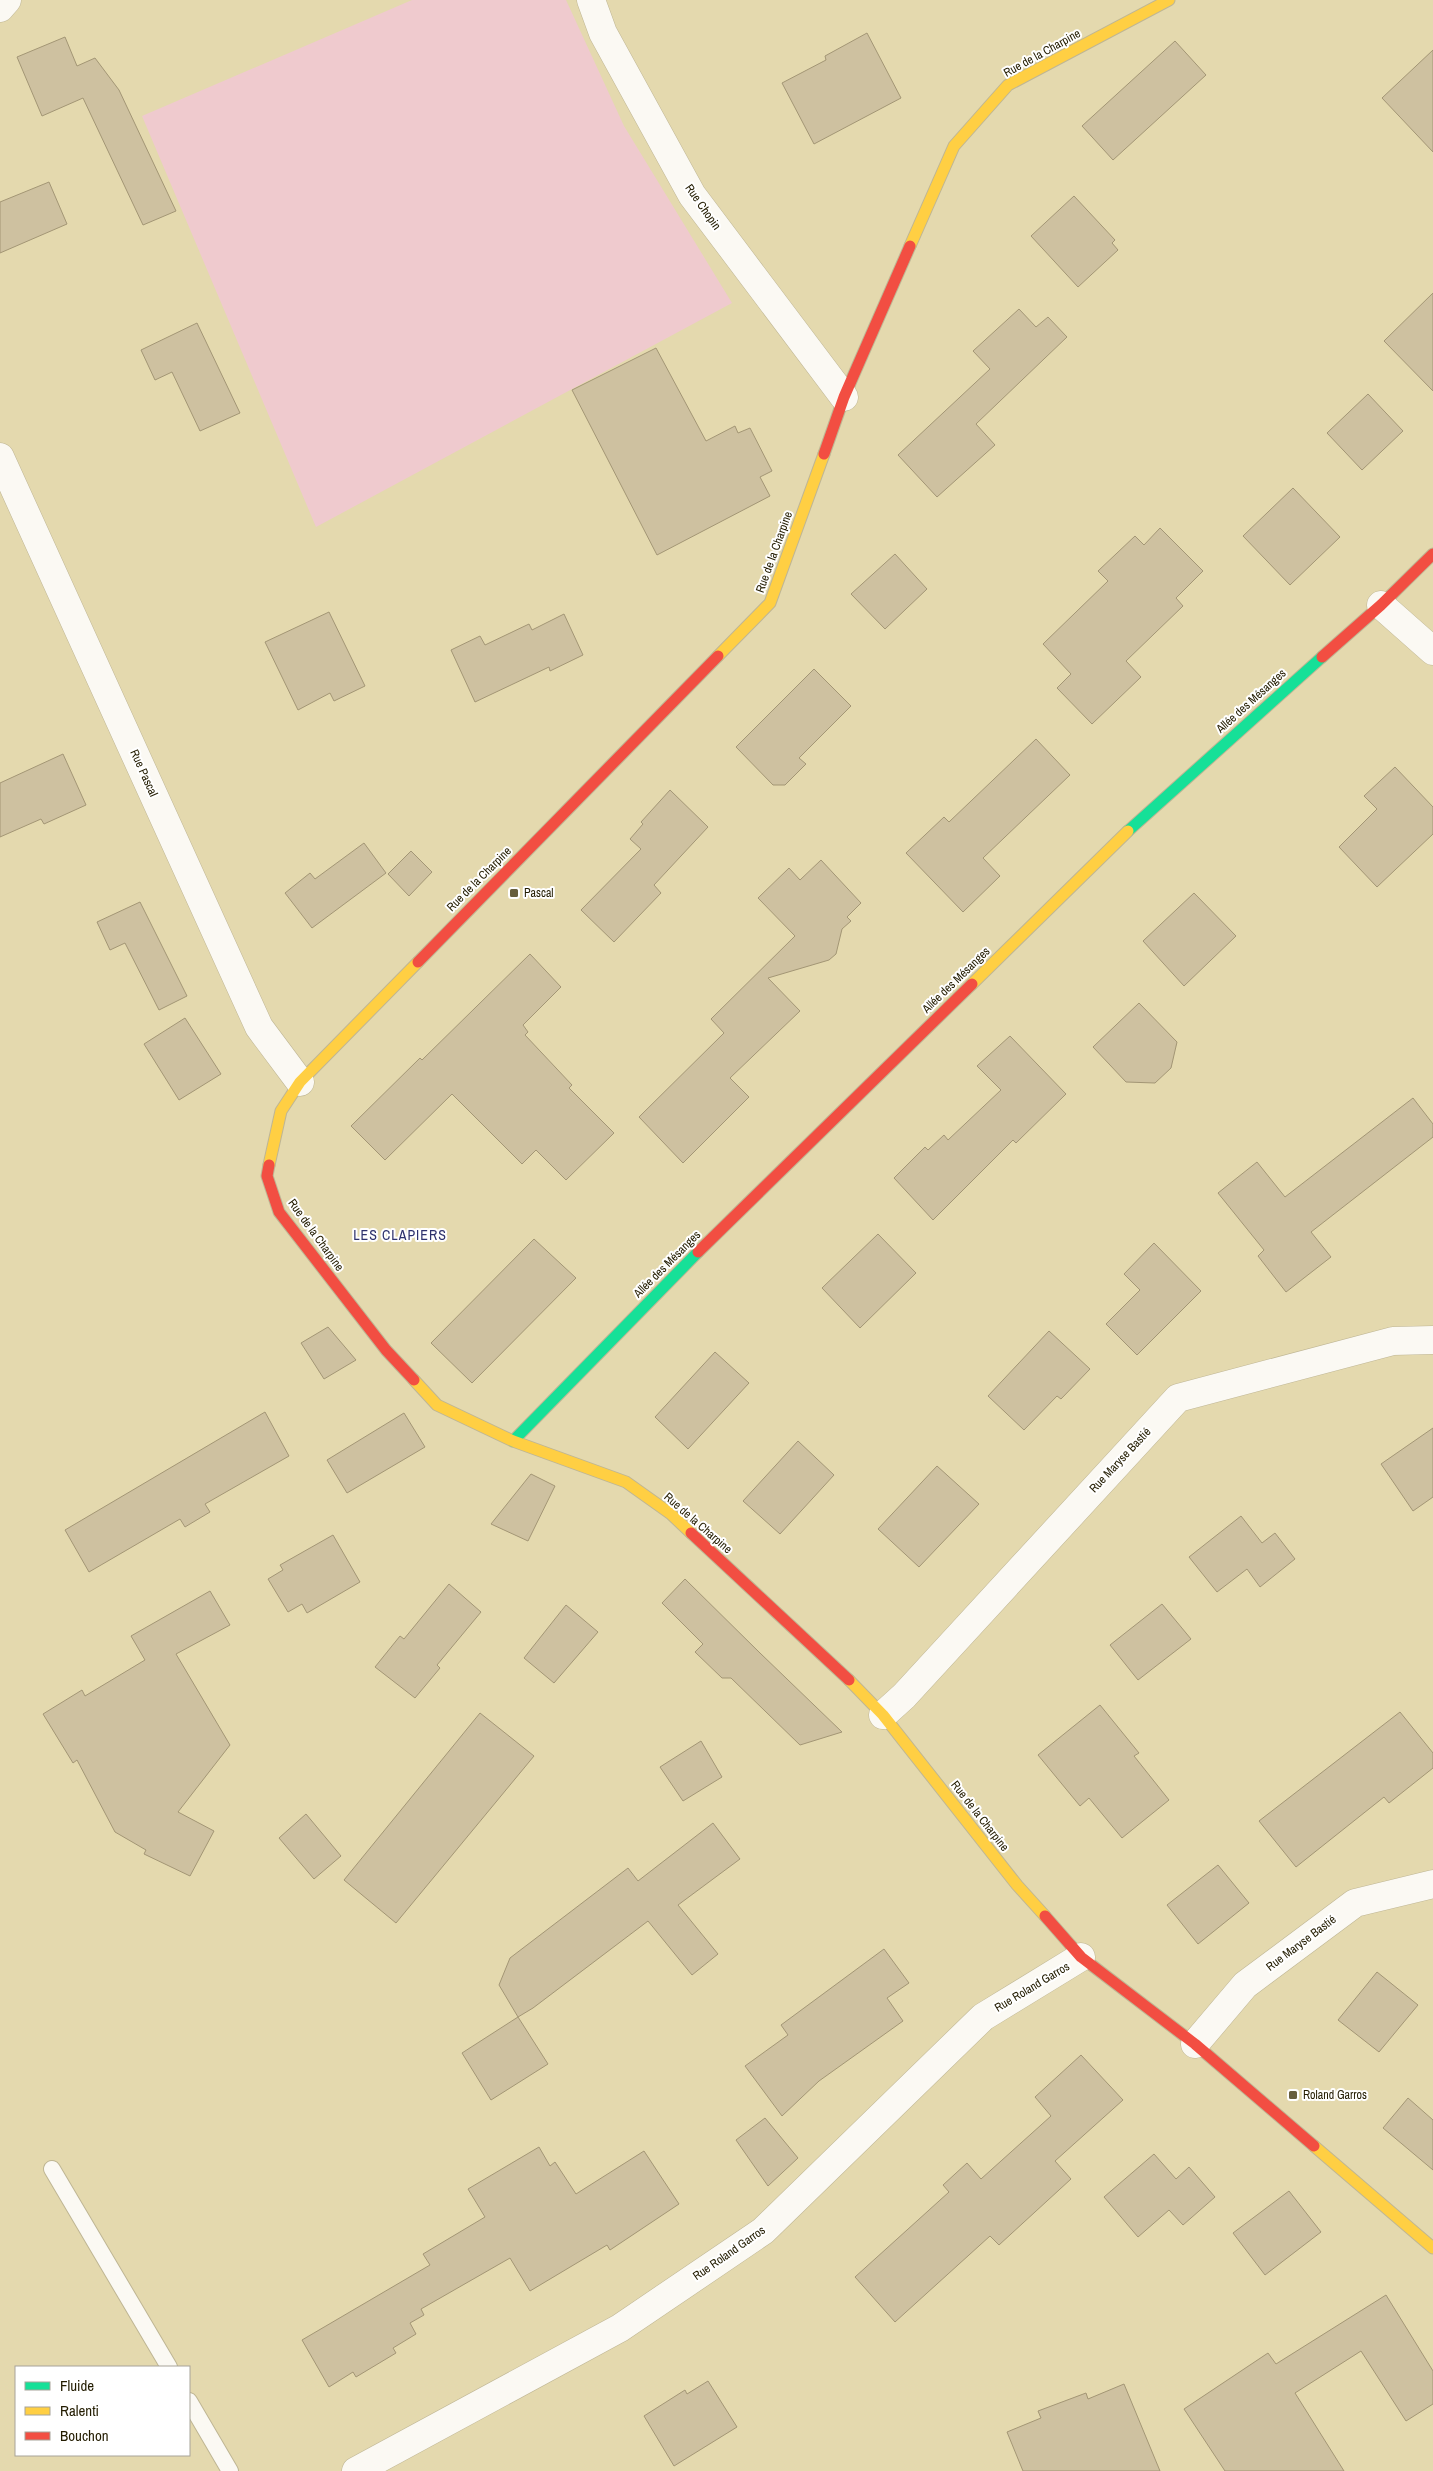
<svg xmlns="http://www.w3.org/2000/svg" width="1433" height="2471" font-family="'Archivo Narrow',sans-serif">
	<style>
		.green { fill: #efcace }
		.building { fill: #cec1a0; stroke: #a39675 }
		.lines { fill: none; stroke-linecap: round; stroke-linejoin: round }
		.lane-casing { stroke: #bfb694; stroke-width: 18 }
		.street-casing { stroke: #bfb694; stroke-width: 29 }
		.fast-casing { stroke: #bfb694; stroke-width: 13 }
		.slow-casing { stroke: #bfb694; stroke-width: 13 }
		.jam-casing { stroke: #bfb694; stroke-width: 13 }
		.lane { stroke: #fbf9f3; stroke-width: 16 }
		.street { stroke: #fbf9f3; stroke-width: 28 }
		.fast { stroke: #16e098; stroke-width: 11 }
		.slow { stroke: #ffcf43; stroke-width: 11 }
		.jam { stroke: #f24e42; stroke-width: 11 }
		.poi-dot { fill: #675e3d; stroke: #fff; stroke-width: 2 }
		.labels { text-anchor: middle; stroke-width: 4; stroke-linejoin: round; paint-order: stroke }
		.street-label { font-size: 12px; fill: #231c00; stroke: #fff }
		.poi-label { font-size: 12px; fill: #231c00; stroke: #fff; text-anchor: start }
		.neighbourhood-label { font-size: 14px; letter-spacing: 1px; fill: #2e326d; stroke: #fff }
	</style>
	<rect width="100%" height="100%" fill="#e4d9ae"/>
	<path class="green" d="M 412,0 L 566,0 L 624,126 L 732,303 L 316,527 L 142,116 Z"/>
	<g class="building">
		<path d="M 867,33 L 901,98 L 814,144 L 782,83 L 826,60 L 825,56 Z"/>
		<path d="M 65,37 L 77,66 L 95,58 L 119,90 L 176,211 L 143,225 L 83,98 L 42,116 L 17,57 Z"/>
		<path d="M 1175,41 L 1206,75 L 1113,160 L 1082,126 Z"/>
		<path d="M 1433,50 L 1433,152 L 1382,98 Z"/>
		<path d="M 49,182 L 67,224 L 0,253 L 0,202 Z"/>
		<path d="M 1074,196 L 1115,240 L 1112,243 L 1118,250 L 1078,287 L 1031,236 Z"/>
		<path d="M 1433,293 L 1433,391 L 1384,341 Z"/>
		<path d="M 1019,309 L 1036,327 L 1048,317 L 1067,337 L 976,424 L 995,445 L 937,497 L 898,455 L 990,369 L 973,351 Z"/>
		<path d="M 197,323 L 240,413 L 200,431 L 172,372 L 155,380 L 141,350 Z"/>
		<path d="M 656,348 L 706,441 L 735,426 L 738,433 L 750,428 L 772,471 L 760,477 L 770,496 L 657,555 L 572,390 Z"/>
		<path d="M 1368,394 L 1403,431 L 1362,470 L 1327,433 Z"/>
		<path d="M 1293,488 L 1340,537 L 1290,585 L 1243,536 Z"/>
		<path d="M 1160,528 L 1203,571 L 1176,598 L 1183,606 L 1126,661 L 1141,677 L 1092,724 L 1057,688 L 1071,674 L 1043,644 L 1108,581 L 1098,571 L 1135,536 L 1144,545 Z"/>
		<path d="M 895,554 L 927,589 L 885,629 L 851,594 Z"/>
		<path d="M 329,612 L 365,686 L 334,701 L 330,693 L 298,710 L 265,642 Z"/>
		<path d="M 564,614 L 583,655 L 550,671 L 549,667 L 475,702 L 451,650 L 480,636 L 485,645 L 529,624 L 532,630 Z"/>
		<path d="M 814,669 L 851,706 L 799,758 L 806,764 L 785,785 L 773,785 L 736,747 Z"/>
		<path d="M 1036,739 L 1070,775 L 983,858 L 1000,876 L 963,912 L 906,853 L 944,817 L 949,822 Z"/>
		<path d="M 63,754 L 86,805 L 44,824 L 41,819 L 0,837 L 0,783 Z"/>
		<path d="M 1395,767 L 1433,807 L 1433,834 L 1377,887 L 1339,847 L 1377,809 L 1364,796 Z"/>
		<path d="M 670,790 L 708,827 L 654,885 L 661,893 L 614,942 L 581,910 L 641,849 L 630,839 L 643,824 L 641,822 Z"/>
		<path d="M 364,843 L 386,873 L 312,928 L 285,893 L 310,873 L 315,879 Z"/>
		<path d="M 411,851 L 432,872 L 409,896 L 388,874 Z"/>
		<path d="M 821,860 L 861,903 L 847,917 L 851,921 L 842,929 L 836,954 L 829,960 L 768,978 L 800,1011 L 730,1078 L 749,1097 L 683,1163 L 639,1117 L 724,1033 L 711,1019 L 795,936 L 758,898 L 789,868 L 800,880 Z"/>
		<path d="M 1194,893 L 1236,936 L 1184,986 L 1143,941 Z"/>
		<path d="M 140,902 L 187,996 L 159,1010 L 125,943 L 110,950 L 97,922 Z"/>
		<path d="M 530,954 L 561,987 L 523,1025 L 528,1032 L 525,1035 L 572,1085 L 569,1088 L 614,1133 L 566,1180 L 536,1150 L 522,1164 L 452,1094 L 385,1160 L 351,1126 L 420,1058 L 422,1060 Z"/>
		<path d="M 1139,1003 L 1177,1042 L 1171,1068 L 1155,1083 L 1126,1082 L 1093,1047 Z"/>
		<path d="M 185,1018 L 221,1074 L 179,1100 L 144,1044 Z"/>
		<path d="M 1010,1036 L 1066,1094 L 1016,1143 L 1013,1140 L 933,1220 L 894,1178 L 925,1147 L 928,1150 L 944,1135 L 948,1140 L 1001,1090 L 977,1066 Z"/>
		<path d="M 1413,1098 L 1433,1124 L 1433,1137 L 1311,1232 L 1331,1257 L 1286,1292 L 1258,1256 L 1264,1250 L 1218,1193 L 1257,1162 L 1285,1197 Z"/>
		<path d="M 878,1234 L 916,1273 L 860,1328 L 822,1288 Z"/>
		<path d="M 534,1239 L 576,1278 L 472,1383 L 431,1343 Z"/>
		<path d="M 1154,1243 L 1201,1291 L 1137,1355 L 1106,1324 L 1140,1290 L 1124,1274 Z"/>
		<path d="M 328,1327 L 356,1360 L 324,1379 L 301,1343 Z"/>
		<path d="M 1049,1331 L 1090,1369 L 1061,1399 L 1057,1396 L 1024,1430 L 988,1396 Z"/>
		<path d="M 715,1352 L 749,1383 L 688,1449 L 655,1417 Z"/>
		<path d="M 265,1412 L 289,1456 L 205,1504 L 210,1512 L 185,1527 L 180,1519 L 89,1572 L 65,1530 Z"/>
		<path d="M 404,1413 L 425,1447 L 347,1493 L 327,1460 Z"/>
		<path d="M 1433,1428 L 1433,1497 L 1413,1511 L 1381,1464 Z"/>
		<path d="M 798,1441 L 834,1475 L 780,1534 L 743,1501 Z"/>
		<path d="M 937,1466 L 979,1504 L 919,1567 L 878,1529 Z"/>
		<path d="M 531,1474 L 555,1486 L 528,1541 L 491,1524 Z"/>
		<path d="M 1241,1516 L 1262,1543 L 1275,1533 L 1295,1559 L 1260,1587 L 1247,1569 L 1217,1592 L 1189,1557 Z"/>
		<path d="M 333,1535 L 360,1582 L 307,1613 L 302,1604 L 288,1612 L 268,1579 L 283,1570 L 280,1565 Z"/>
		<path d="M 685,1579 L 760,1653 L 842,1732 L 800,1745 L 731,1678 L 722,1678 L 695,1652 L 703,1644 L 662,1603 Z"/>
		<path d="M 449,1584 L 481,1612 L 437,1665 L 440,1668 L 415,1698 L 375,1667 L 400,1636 L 404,1639 Z"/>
		<path d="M 210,1591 L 230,1625 L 176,1654 L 230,1745 L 178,1812 L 214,1831 L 190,1876 L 144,1854 L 146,1850 L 115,1832 L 77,1760 L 73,1763 L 43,1714 L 82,1690 L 85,1696 L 145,1660 L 131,1636 Z"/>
		<path d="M 1162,1604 L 1191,1639 L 1138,1680 L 1110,1645 Z"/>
		<path d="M 566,1605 L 598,1632 L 554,1683 L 524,1658 Z"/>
		<path d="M 1100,1705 L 1139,1753 L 1134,1756 L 1169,1800 L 1122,1838 L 1089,1798 L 1080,1806 L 1038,1755 Z"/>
		<path d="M 1400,1712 L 1433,1753 L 1433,1768 L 1389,1803 L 1384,1797 L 1296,1867 L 1259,1821 Z"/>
		<path d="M 480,1713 L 534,1756 L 396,1923 L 344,1880 Z"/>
		<path d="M 701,1741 L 722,1777 L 683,1801 L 660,1767 Z"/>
		<path d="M 306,1814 L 341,1856 L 314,1879 L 279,1838 Z"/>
		<path d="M 713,1823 L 740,1859 L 678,1905 L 718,1954 L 692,1975 L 648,1921 L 533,2008 L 518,2017 L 499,1985 L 510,1958 L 628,1868 L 638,1881 Z"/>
		<path d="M 1218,1865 L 1249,1903 L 1198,1944 L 1167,1905 Z"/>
		<path d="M 884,1949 L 909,1983 L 887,1998 L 903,2021 L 819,2081 L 782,2116 L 745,2066 L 788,2035 L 781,2025 Z"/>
		<path d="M 1377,1972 L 1418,2005 L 1379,2052 L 1338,2020 Z"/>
		<path d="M 518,2017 L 548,2064 L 491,2100 L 462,2053 Z"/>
		<path d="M 1081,2055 L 1123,2100 L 1055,2161 L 1071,2179 L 999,2245 L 990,2236 L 895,2322 L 855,2277 L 949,2192 L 943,2185 L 967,2163 L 981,2179 L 1051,2116 L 1035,2097 Z"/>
		<path d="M 1408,2098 L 1433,2120 L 1433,2170 L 1383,2128 Z"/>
		<path d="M 765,2118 L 798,2158 L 768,2186 L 736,2140 Z"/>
		<path d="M 539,2147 L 550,2166 L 555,2162 L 576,2194 L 644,2151 L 679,2204 L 610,2250 L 607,2245 L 530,2291 L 510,2258 L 421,2309 L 424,2315 L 410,2323 L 416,2334 L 393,2348 L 396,2353 L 356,2377 L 353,2372 L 329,2387 L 302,2340 L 430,2265 L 423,2254 L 485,2217 L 468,2189 Z"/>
		<path d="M 1154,2154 L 1176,2179 L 1189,2167 L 1215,2197 L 1183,2225 L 1169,2210 L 1138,2237 L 1104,2197 Z"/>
		<path d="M 1289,2191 L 1321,2232 L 1265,2275 L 1233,2233 Z"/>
		<path d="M 1386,2295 L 1433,2371 L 1433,2404 L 1406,2421 L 1361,2351 L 1295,2393 L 1344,2471 L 1225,2471 L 1184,2409 L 1268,2353 L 1276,2364 Z"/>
		<path d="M 708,2381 L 737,2427 L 674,2466 L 644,2416 L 685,2390 L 687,2394 Z"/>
		<path d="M 1124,2384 L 1160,2471 L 1023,2471 L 1007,2432 L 1041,2418 L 1038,2411 L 1086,2393 L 1088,2399 Z"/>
	</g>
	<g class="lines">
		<g class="lane-casing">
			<g id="lane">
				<path d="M 52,2169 L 169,2367"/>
				<path d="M 189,2401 L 230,2471"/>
			</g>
		</g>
		<g class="street-casing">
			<g id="street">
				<path d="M 591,0 L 603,33 L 692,195 L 844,397"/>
				<path d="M 0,8 L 7,0"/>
				<path d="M 0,457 L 259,1027 L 300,1082"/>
				<path d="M 1381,605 L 1433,651"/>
				<path d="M 883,1715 L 904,1696 L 1178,1398 L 1393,1341 L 1433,1340"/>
				<path d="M 1195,2044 L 1245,1985 L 1355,1903 L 1433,1884"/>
				<path d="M 356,2471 L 620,2328 L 763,2231 L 983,2017 L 1081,1957"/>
			</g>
		</g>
		<g class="fast-casing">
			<g id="fast">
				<path d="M 1128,831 L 1322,657"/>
				<path d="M 513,1441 L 698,1252"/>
			</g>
		</g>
		<g class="slow-casing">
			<g id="slow">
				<path d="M 910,246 L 954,146 L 1008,85 L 1169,0"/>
				<path d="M 718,656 L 770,603 L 824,454"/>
				<path d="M 972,984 L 1128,831"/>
				<path d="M 269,1165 L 281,1111 L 300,1082 L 418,962"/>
				<path d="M 414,1380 L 437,1405 L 513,1441 L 626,1482 L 671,1514 L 691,1533"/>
				<path d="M 849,1680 L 883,1715 L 1017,1885 L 1045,1916"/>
				<path d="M 1314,2146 L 1433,2248"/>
			</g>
		</g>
		<g class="jam-casing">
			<g id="jam">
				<path d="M 824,454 L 844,397 L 910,246"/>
				<path d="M 1322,657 L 1381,605 L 1433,554"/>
				<path d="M 418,962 L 718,656"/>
				<path d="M 269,1165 L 267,1176 L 279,1212 L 386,1350 L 414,1380"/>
				<path d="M 698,1252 L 972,984"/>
				<path d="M 691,1533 L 849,1680"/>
				<path d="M 1045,1916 L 1081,1957 L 1195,2044 L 1314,2146"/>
			</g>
		</g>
		<use href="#lane" class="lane"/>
		<use href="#street" class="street"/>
		<use href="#fast" class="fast"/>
		<use href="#slow" class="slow"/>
		<use href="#jam" class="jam"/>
	</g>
	<g class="poi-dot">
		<rect x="509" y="888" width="10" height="10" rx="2.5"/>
		<rect x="1288" y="2090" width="10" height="10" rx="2.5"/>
	</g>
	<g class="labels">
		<g class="street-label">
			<text transform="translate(1042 53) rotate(-29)" y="4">Rue de la Charpine</text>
			<text transform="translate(703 207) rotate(55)" y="4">Rue Chopin</text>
			<text transform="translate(774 552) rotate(-70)" y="4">Rue de la Charpine</text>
			<text transform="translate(1251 701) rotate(-42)" y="4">Allée des Mésanges</text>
			<text transform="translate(144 773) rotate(66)" y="4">Rue Pascal</text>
			<text transform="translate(479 879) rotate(-45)" y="4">Rue de la Charpine</text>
			<text transform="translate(956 980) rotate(-44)" y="4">Allée des Mésanges</text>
			<text transform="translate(316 1235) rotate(54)" y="4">Rue de la Charpine</text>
			<text transform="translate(667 1264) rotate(-45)" y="4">Allée des Mésanges</text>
			<text transform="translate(1120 1460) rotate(-47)" y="4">Rue Maryse Bastié</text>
			<text transform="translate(698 1523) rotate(41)" y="4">Rue de la Charpine</text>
			<text transform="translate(980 1816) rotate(52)" y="4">Rue de la Charpine</text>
			<text transform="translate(1301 1943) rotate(-37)" y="4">Rue Maryse Bastié</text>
			<text transform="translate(1032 1987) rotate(-31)" y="4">Rue Roland Garros</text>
			<text transform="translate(729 2253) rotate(-35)" y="4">Rue Roland Garros</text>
		</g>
		<g class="poi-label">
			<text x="524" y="897">Pascal</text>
			<text x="1303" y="2099">Roland Garros</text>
		</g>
		<g class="neighbourhood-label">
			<text x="400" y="1240">LES CLAPIERS</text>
		</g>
	</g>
	<rect x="15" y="2366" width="175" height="90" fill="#ffffff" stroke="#a7a499"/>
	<rect x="25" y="2382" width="25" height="8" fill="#16e098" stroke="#a7a499"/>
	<text x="60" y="2391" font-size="15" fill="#231c00">Fluide</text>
	<rect x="25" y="2407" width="25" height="8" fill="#ffcf43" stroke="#a7a499"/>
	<text x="60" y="2416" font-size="15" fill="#231c00">Ralenti</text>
	<rect x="25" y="2432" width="25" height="8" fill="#f24e42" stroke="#a7a499"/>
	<text x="60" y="2441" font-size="15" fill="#231c00">Bouchon</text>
</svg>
